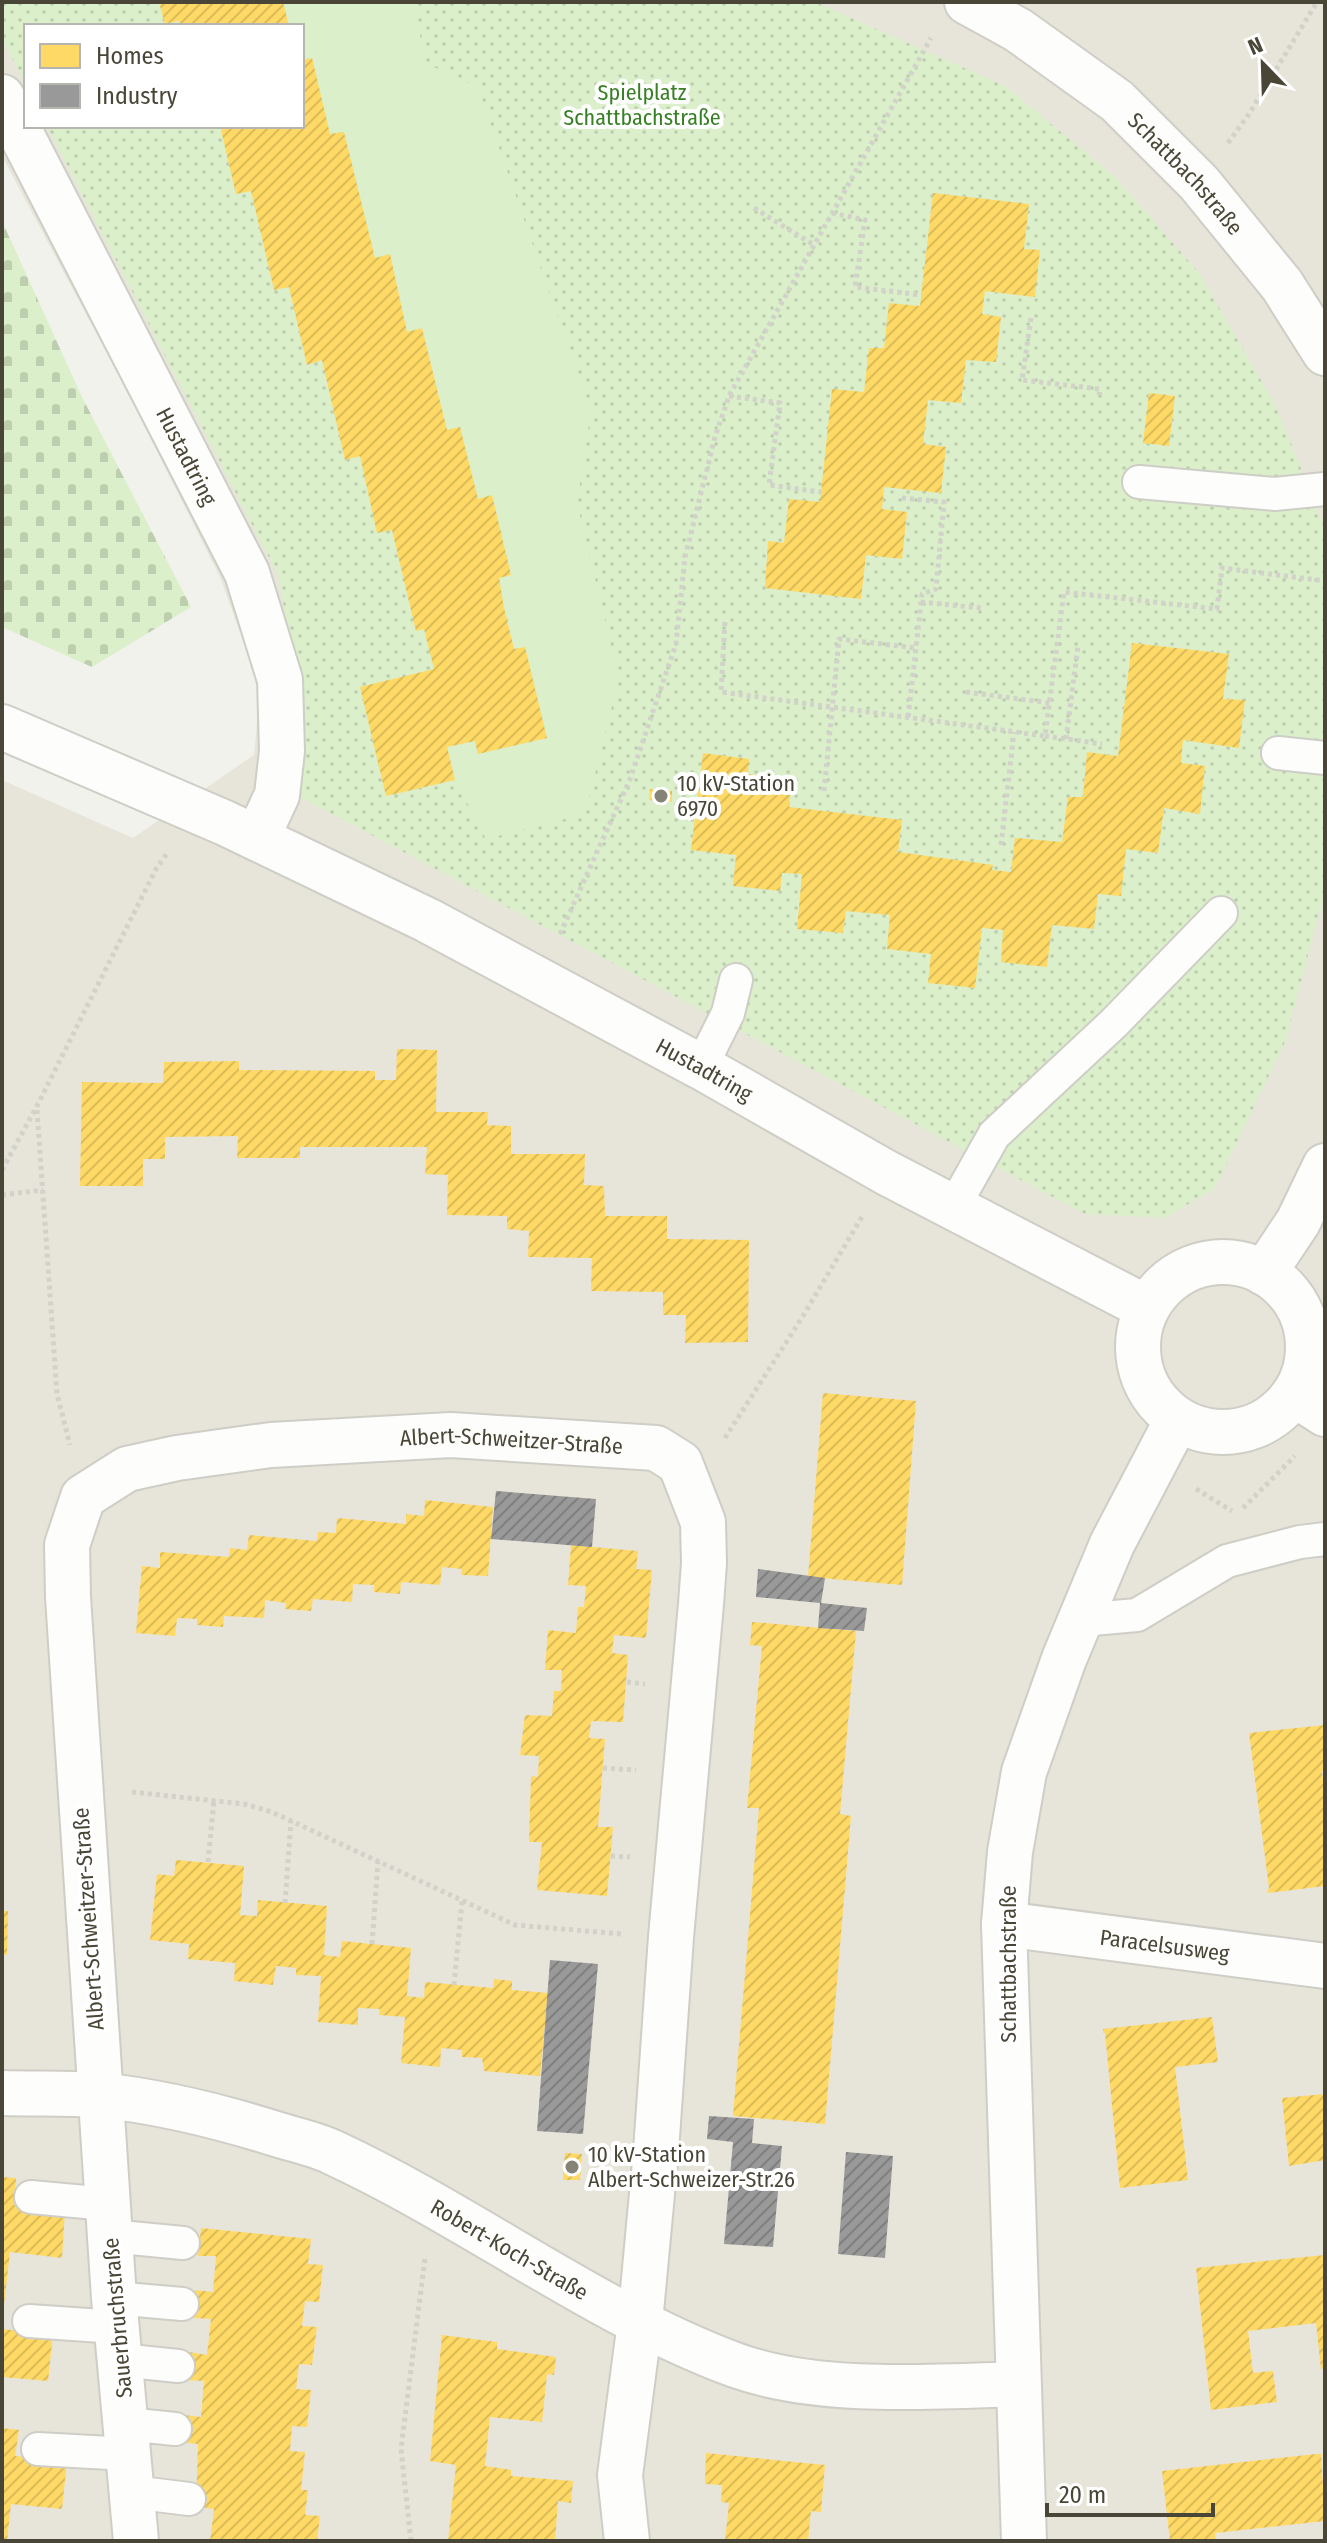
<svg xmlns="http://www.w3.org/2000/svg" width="1327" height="2543" font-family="'Fira Sans Condensed',sans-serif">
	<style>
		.residential { fill: #e7e5d9; fill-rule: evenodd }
		.grass { fill: url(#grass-dots) }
		.cemetery { fill: url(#cemetery-stones) }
		.garden { fill: #daefca }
		.homes { fill: url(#homes-hatch) }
		.industry { fill: url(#industry-hatch) }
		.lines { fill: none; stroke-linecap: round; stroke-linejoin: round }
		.service-casing { stroke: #cecdc6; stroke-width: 36 }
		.minor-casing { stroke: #cecdc6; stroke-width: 48 }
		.tertiary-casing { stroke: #cecdc6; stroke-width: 48 }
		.path { stroke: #d2d2ca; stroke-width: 5; stroke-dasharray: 4 4; stroke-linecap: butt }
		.service { stroke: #fdfdfc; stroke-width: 32 }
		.minor { stroke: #fdfdfc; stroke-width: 44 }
		.tertiary { stroke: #fdfdfc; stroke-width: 44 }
		.poi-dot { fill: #858276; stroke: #fff; stroke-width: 3 }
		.labels { text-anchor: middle; stroke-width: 8; stroke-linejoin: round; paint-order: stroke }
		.park-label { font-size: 22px; fill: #388025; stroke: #fff }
		.street-label { font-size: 22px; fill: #4a4637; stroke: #fff }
		.poi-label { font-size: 22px; fill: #4a4637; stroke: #fff; text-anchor: start }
	</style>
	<defs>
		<pattern id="grass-dots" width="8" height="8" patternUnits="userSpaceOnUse" patternTransform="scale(2)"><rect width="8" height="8" fill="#daefca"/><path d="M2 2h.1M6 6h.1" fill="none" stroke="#bdceae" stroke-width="1.8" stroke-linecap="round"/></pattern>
		<pattern id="cemetery-stones" width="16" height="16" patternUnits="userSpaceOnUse" patternTransform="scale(2)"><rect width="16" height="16" fill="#daefca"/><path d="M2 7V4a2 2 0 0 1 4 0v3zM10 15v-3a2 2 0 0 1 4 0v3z" fill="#bdceae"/></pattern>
		<pattern id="homes-hatch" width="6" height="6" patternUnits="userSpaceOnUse" patternTransform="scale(2)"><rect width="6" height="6" fill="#ffd966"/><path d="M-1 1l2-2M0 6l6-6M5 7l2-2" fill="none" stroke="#dcbc59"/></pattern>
		<pattern id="industry-hatch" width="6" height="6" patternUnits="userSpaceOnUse" patternTransform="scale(2)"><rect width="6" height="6" fill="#999"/><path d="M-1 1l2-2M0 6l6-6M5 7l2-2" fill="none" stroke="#7f7f7e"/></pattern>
	</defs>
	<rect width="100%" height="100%" fill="#f2f2ec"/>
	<path class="residential" d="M 2,2 L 1325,2 L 1325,2541 L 2,2541 L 2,780 L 133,838 L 254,755 L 260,688 L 220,577 L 121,380 L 2,156 ZM 26,26 L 302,26 L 302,126 L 26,126 Z"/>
	<path class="grass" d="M 2,2 L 815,2 L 1005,86 L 1115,177 L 1199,273 L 1277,408 L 1323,524 L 1325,537 L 1325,891 L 1285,1042 L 1215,1188 L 1165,1218 L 1085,1214 L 302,798 L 298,686 L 278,575 L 47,126 L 302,126 L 302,26 L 26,26 L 26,84 L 2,38 Z"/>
	<path class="cemetery" d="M 2,221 L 82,397 L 191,607 L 92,667 L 2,627 Z"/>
	<path class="garden" d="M 283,2 L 414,2 L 425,63 L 478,87 L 591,412 L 577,503 L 619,678 L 585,814 L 486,839 L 455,780 L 447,747 L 475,741 L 478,754 L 547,738 L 525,647 L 514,649 L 499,578 L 511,574 L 493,496 L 478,499 L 460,427 L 447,430 L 422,329 L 407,332 L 390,255 L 375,258 L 344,132 L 330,134 L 312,58 L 302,60 L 302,26 L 289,26 Z"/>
	<g class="homes">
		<path d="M 159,2 L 283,2 L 289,26 L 180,26 L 179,21 L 165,24 Z"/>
		<path d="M 312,58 L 330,134 L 344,132 L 375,258 L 390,254 L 407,332 L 422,328 L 447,430 L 460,427 L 478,499 L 492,495 L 511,575 L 499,578 L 504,608 L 514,649 L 525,647 L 547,738 L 478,754 L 475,741 L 447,747 L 455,780 L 386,796 L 360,687 L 434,669 L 424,629 L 416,631 L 392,530 L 377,533 L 360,456 L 345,460 L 322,360 L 307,365 L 289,287 L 274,290 L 251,191 L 236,194 L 220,126 L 302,126 L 302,60 Z"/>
		<path d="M 933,193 L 1029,204 L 1024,249 L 1040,250 L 1035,297 L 985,291 L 982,314 L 1001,317 L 996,362 L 966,360 L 961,403 L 928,400 L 923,444 L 946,447 L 941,493 L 884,487 L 882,509 L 907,512 L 902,559 L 866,555 L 861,599 L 765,588 L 768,541 L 784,543 L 789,499 L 820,502 L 832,389 L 864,392 L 869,348 L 884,348 L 889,303 L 920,306 Z"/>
		<path d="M 1149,393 L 1175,396 L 1169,446 L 1143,443 Z"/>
		<path d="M 1132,643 L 1229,654 L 1223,699 L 1245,700 L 1239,748 L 1183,740 L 1181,763 L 1205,766 L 1200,814 L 1164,808 L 1158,853 L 1126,849 L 1121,896 L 1098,894 L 1094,929 L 1052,925 L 1047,967 L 1001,962 L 1003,930 L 982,928 L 975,988 L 928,983 L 931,954 L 887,949 L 890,915 L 846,911 L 843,933 L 797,929 L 802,874 L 782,873 L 780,891 L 733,886 L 736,855 L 691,850 L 703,753 L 749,759 L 748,774 L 792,779 L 789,807 L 902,820 L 898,852 L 993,865 L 992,870 L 1011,872 L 1015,838 L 1062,842 L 1068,797 L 1083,797 L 1087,752 L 1118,756 Z"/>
		<path d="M 650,789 L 672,791 L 672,802 L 649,800 Z"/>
		<path d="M 397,1049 L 437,1050 L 436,1112 L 488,1112 L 487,1125 L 511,1126 L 511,1154 L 585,1154 L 584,1185 L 604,1186 L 605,1216 L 667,1216 L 667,1239 L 749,1240 L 748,1342 L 685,1343 L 686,1315 L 663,1315 L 663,1292 L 591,1291 L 592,1258 L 528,1257 L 529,1231 L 507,1229 L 507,1216 L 447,1215 L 448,1175 L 425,1174 L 427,1147 L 300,1147 L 300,1158 L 237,1158 L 238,1136 L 165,1137 L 165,1159 L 143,1159 L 143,1186 L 80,1186 L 82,1082 L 163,1083 L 164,1062 L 239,1061 L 239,1070 L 375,1071 L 375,1080 L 396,1080 Z"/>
		<path d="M 823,1393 L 916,1401 L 902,1585 L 808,1577 Z"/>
		<path d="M 425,1500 L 493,1507 L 488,1576 L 461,1575 L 462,1569 L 442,1567 L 440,1585 L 401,1582 L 400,1594 L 374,1592 L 374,1585 L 353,1584 L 352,1602 L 313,1599 L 311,1611 L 285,1609 L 286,1603 L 265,1600 L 264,1618 L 224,1616 L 223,1627 L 197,1625 L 197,1619 L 177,1618 L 175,1636 L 136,1633 L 142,1566 L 160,1568 L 160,1552 L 229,1557 L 230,1548 L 247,1550 L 249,1535 L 317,1541 L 318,1532 L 336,1533 L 337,1518 L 406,1524 L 406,1514 L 424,1516 Z"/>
		<path d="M 571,1545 L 638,1551 L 636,1569 L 652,1570 L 646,1638 L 614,1635 L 612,1653 L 628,1655 L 623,1722 L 591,1721 L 589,1738 L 605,1739 L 598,1827 L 613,1827 L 607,1896 L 537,1890 L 542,1842 L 529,1842 L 531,1776 L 538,1777 L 539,1756 L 520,1755 L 525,1715 L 552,1716 L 554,1691 L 561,1691 L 562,1670 L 545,1670 L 548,1630 L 576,1633 L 578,1607 L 584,1607 L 586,1586 L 568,1585 Z"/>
		<path d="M 752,1622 L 856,1631 L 840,1814 L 851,1816 L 825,2124 L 733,2116 L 759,1808 L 747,1808 L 762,1646 L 750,1645 Z"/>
		<path d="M 1325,1725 L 1325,1771 L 1322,1771 L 1325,1799 L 1325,1886 L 1267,1893 L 1269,1888 L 1249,1733 Z"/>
		<path d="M 176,1860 L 244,1866 L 240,1915 L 257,1916 L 258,1900 L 327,1906 L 324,1955 L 340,1957 L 342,1941 L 411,1948 L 407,1996 L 424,1998 L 425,1982 L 493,1988 L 494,1979 L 512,1981 L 512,1990 L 548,1993 L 540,2076 L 484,2071 L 482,2058 L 462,2057 L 462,2050 L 441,2048 L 440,2067 L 401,2063 L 405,2017 L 379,2015 L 380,2009 L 358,2008 L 358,2025 L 318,2022 L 321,1976 L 296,1975 L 296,1968 L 276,1966 L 273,1985 L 234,1981 L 235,1963 L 188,1959 L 189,1944 L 150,1940 L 157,1874 L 174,1876 Z"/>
		<path d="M 2,1911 L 8,1911 L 7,1955 L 2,1954 Z"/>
		<path d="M 1212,2017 L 1218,2062 L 1175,2067 L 1188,2180 L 1120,2188 L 1105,2033 L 1103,2033 L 1103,2029 Z"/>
		<path d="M 1325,2094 L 1325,2160 L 1289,2166 L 1282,2098 Z"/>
		<path d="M 565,2153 L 582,2154 L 580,2180 L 563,2180 Z"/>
		<path d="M 2,2177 L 16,2178 L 14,2205 L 65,2210 L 62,2258 L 10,2252 L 4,2305 Z"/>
		<path d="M 201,2228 L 311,2239 L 308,2264 L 323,2265 L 319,2302 L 305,2301 L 302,2326 L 317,2327 L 312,2365 L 299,2364 L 296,2389 L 311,2390 L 307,2427 L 292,2426 L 290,2451 L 305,2452 L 301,2490 L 308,2490 L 305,2515 L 320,2516 L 317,2541 L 210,2541 L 214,2509 L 196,2507 L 198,2444 L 180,2442 L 184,2415 L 201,2417 L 204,2381 L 186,2380 L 189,2352 L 207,2355 L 211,2319 L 193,2318 L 195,2290 L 213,2292 L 216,2256 L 198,2256 Z"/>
		<path d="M 1325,2255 L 1325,2369 L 1321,2369 L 1316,2323 L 1248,2331 L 1253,2373 L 1273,2371 L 1277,2402 L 1211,2410 L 1196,2268 Z"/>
		<path d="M 2,2329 L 53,2334 L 48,2381 L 2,2377 Z"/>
		<path d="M 442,2335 L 497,2342 L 497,2349 L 556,2357 L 554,2375 L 547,2374 L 542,2422 L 490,2417 L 485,2466 L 511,2470 L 511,2476 L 573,2481 L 571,2503 L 558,2501 L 555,2541 L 448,2541 L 456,2465 L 430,2461 Z"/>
		<path d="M 2,2428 L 19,2430 L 15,2456 L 67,2461 L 62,2509 L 11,2504 L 7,2541 L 2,2541 Z"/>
		<path d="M 706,2453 L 825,2465 L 821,2512 L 811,2511 L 808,2541 L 725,2541 L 729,2503 L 721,2502 L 722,2485 L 705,2484 Z"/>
		<path d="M 1316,2454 L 1321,2454 L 1325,2521 L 1215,2533 L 1216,2541 L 1170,2541 L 1162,2471 Z"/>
	</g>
	<g class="industry">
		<path d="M 496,1491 L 596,1499 L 592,1547 L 491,1539 Z"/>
		<path d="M 758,1569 L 825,1578 L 821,1603 L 867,1608 L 864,1631 L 818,1628 L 820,1603 L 756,1597 Z"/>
		<path d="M 550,1960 L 598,1964 L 583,2134 L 537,2131 Z"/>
		<path d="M 709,2116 L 754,2119 L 752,2143 L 782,2146 L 773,2247 L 724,2244 L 733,2142 L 707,2139 Z"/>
		<path d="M 846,2152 L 893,2156 L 885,2258 L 838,2254 Z"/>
	</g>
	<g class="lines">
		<g class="service-casing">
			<g id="service">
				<path d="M 1139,482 L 1275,494 L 1325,489"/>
				<path d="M 1278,753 L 1325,758"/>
				<path d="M 701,1067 L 728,1013 L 736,980"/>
				<path d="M 953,1208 L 994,1135 L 1114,1023 L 1221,913"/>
				<path d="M 1081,1620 L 1137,1615 L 1227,1561 L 1300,1542 L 1325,1539"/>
				<path d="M 31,2197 L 107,2204"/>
				<path d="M 110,2236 L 183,2243"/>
				<path d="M 114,2298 L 182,2304"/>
				<path d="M 29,2321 L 117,2327"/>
				<path d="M 120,2360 L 178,2366"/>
				<path d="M 126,2424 L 175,2429"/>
				<path d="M 38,2449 L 128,2454"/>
				<path d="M 132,2492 L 189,2499"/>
			</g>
		</g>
		<g class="minor-casing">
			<g id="minor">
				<path id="s1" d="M 967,2 L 1018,30 L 1117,101 L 1199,183 L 1282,285 L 1325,353"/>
				<path id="s2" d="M 2,97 L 247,573 L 280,680 L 282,751 L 277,795 L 257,838"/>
				<path d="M 1264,1273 L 1298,1222 L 1325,1166"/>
				<path id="s3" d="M 1004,1924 L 1325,1966"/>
				<path id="s4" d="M 2,2093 C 34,2094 67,2093 99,2095 C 156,2101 222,2117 276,2134 C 295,2140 316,2144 334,2153 C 470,2216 595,2313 735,2365 C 818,2395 930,2387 1018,2384"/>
				<path id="s5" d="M 136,2541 L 114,2298 L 68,1597 L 67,1545 L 83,1497 L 127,1469 L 177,1458 L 271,1445 L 451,1435 L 656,1448 L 680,1463 L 703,1522 L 704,1563 L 701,1604 L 671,1937 L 656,2151 L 640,2322 L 620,2475 L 627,2541"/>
			</g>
		</g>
		<g class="tertiary-casing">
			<g id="tertiary">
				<path id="s6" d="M 2,727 L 225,823 L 427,920 L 701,1067 L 887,1173 L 1147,1308"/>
				<circle cx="1223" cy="1347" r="85"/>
				<path d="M 1294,1394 L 1325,1414"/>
				<path d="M 1024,2541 L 1004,1924 L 1010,1852 L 1024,1772 L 1064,1659 L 1112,1544 L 1177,1420"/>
			</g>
		</g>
		<g class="path">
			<path d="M 1228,143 L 1249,114 L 1317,2"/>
			<path d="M 754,208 L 814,245"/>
			<path d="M 832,213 L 865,220 L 855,287 L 922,295"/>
			<path d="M 1031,318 L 1022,380 L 1100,389 L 1099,395"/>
			<path d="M 729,396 L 780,403 L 769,485 L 821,492"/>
			<path d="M 902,498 L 944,502 L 936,589 L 922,594 L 908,718"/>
			<path d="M 921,602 L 981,608"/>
			<path d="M 725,622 L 721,692 L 1045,736 L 1064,592 L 1217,609 L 1222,568 L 1325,581"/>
			<path d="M 966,692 L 1050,703"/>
			<path d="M 1045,736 L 1102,744"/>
			<path d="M 1066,739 L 1078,646"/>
			<path d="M 824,791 L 839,639 L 916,648"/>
			<path d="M 1001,845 L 1014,732"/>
			<path d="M 560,934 L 630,779 L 676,644 L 685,557 L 715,437 L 729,396 L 931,38"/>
			<path d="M 37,1110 L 57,1394 L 70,1445"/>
			<path d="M 2,1170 L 37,1106 L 156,869 L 168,852"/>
			<path d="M 2,1195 L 43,1190"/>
			<path d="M 725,1438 L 803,1316 L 863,1215"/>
			<path d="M 1196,1489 L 1232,1511"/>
			<path d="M 1243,1508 L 1295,1456"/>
			<path d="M 627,1682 L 645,1684"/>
			<path d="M 603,1768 L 636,1770"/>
			<path d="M 132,1792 L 244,1804 L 272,1812 L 515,1925 L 622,1934"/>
			<path d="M 611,1856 L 630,1857"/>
			<path d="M 208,1862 L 214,1800"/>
			<path d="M 285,1903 L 291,1821"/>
			<path d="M 372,1944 L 378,1862"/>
			<path d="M 454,1985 L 462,1901"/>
			<path d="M 411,2541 L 401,2449 L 425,2258"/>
		</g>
		<use href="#service" class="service"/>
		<use href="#minor" class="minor"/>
		<use href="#tertiary" class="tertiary"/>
	</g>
	<g class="poi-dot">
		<circle cx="661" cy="796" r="8"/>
		<circle cx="572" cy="2167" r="8"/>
	</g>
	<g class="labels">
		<g class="park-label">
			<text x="642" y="100">Spielplatz<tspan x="642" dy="25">Schattbachstraße</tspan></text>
		</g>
		<g class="street-label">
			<text dy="8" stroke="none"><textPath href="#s1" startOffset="280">Schattbachstraße</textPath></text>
			<text dy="8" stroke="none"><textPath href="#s2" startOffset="404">Hustadtring</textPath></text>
			<text dy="8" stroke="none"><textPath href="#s6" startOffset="782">Hustadtring</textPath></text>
			<text dy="8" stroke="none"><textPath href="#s5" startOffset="1488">Albert-Schweitzer-Straße</textPath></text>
			<text transform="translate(88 1919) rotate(-94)" y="8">Albert-Schweitzer-Straße</text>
			<text dy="8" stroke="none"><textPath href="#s3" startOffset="162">Paracelsusweg</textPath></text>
			<text transform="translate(1008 1964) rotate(-90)" y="8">Schattbachstraße</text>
			<text dy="8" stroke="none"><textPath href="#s4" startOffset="540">Robert-Koch-Straße</textPath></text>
			<text transform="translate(117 2318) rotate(-95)" y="8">Sauerbruchstraße</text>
		</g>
		<g class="poi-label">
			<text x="677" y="791">10 kV-Station<tspan x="677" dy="25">6970</tspan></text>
			<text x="588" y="2162">10 kV-Station<tspan x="588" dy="25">Albert-Schweizer-Str.26</tspan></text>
		</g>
	</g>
	<rect width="1327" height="2543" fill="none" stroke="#4a4637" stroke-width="8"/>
	<rect x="24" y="24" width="280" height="104" fill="#ffffff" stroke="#b7b5af" stroke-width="2"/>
	<rect x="40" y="44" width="40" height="24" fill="#ffd966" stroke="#b7b5af" stroke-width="2"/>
	<text x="96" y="64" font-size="24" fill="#4a4637">Homes</text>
	<rect x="40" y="84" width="40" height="24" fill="#999999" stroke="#b7b5af" stroke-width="2"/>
	<text x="96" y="104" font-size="24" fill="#4a4637">Industry</text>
	<g transform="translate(1263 64) rotate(337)" stroke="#ffffff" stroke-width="6" paint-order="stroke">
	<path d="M0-6L14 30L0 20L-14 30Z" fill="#4a4637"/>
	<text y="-12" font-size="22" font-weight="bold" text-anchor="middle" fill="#4a4637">N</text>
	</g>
	<path d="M1047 2503v12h166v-12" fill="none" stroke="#4a4637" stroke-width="4"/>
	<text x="1059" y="2503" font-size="24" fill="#4a4637" stroke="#ffffff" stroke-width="6" paint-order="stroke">20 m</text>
</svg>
